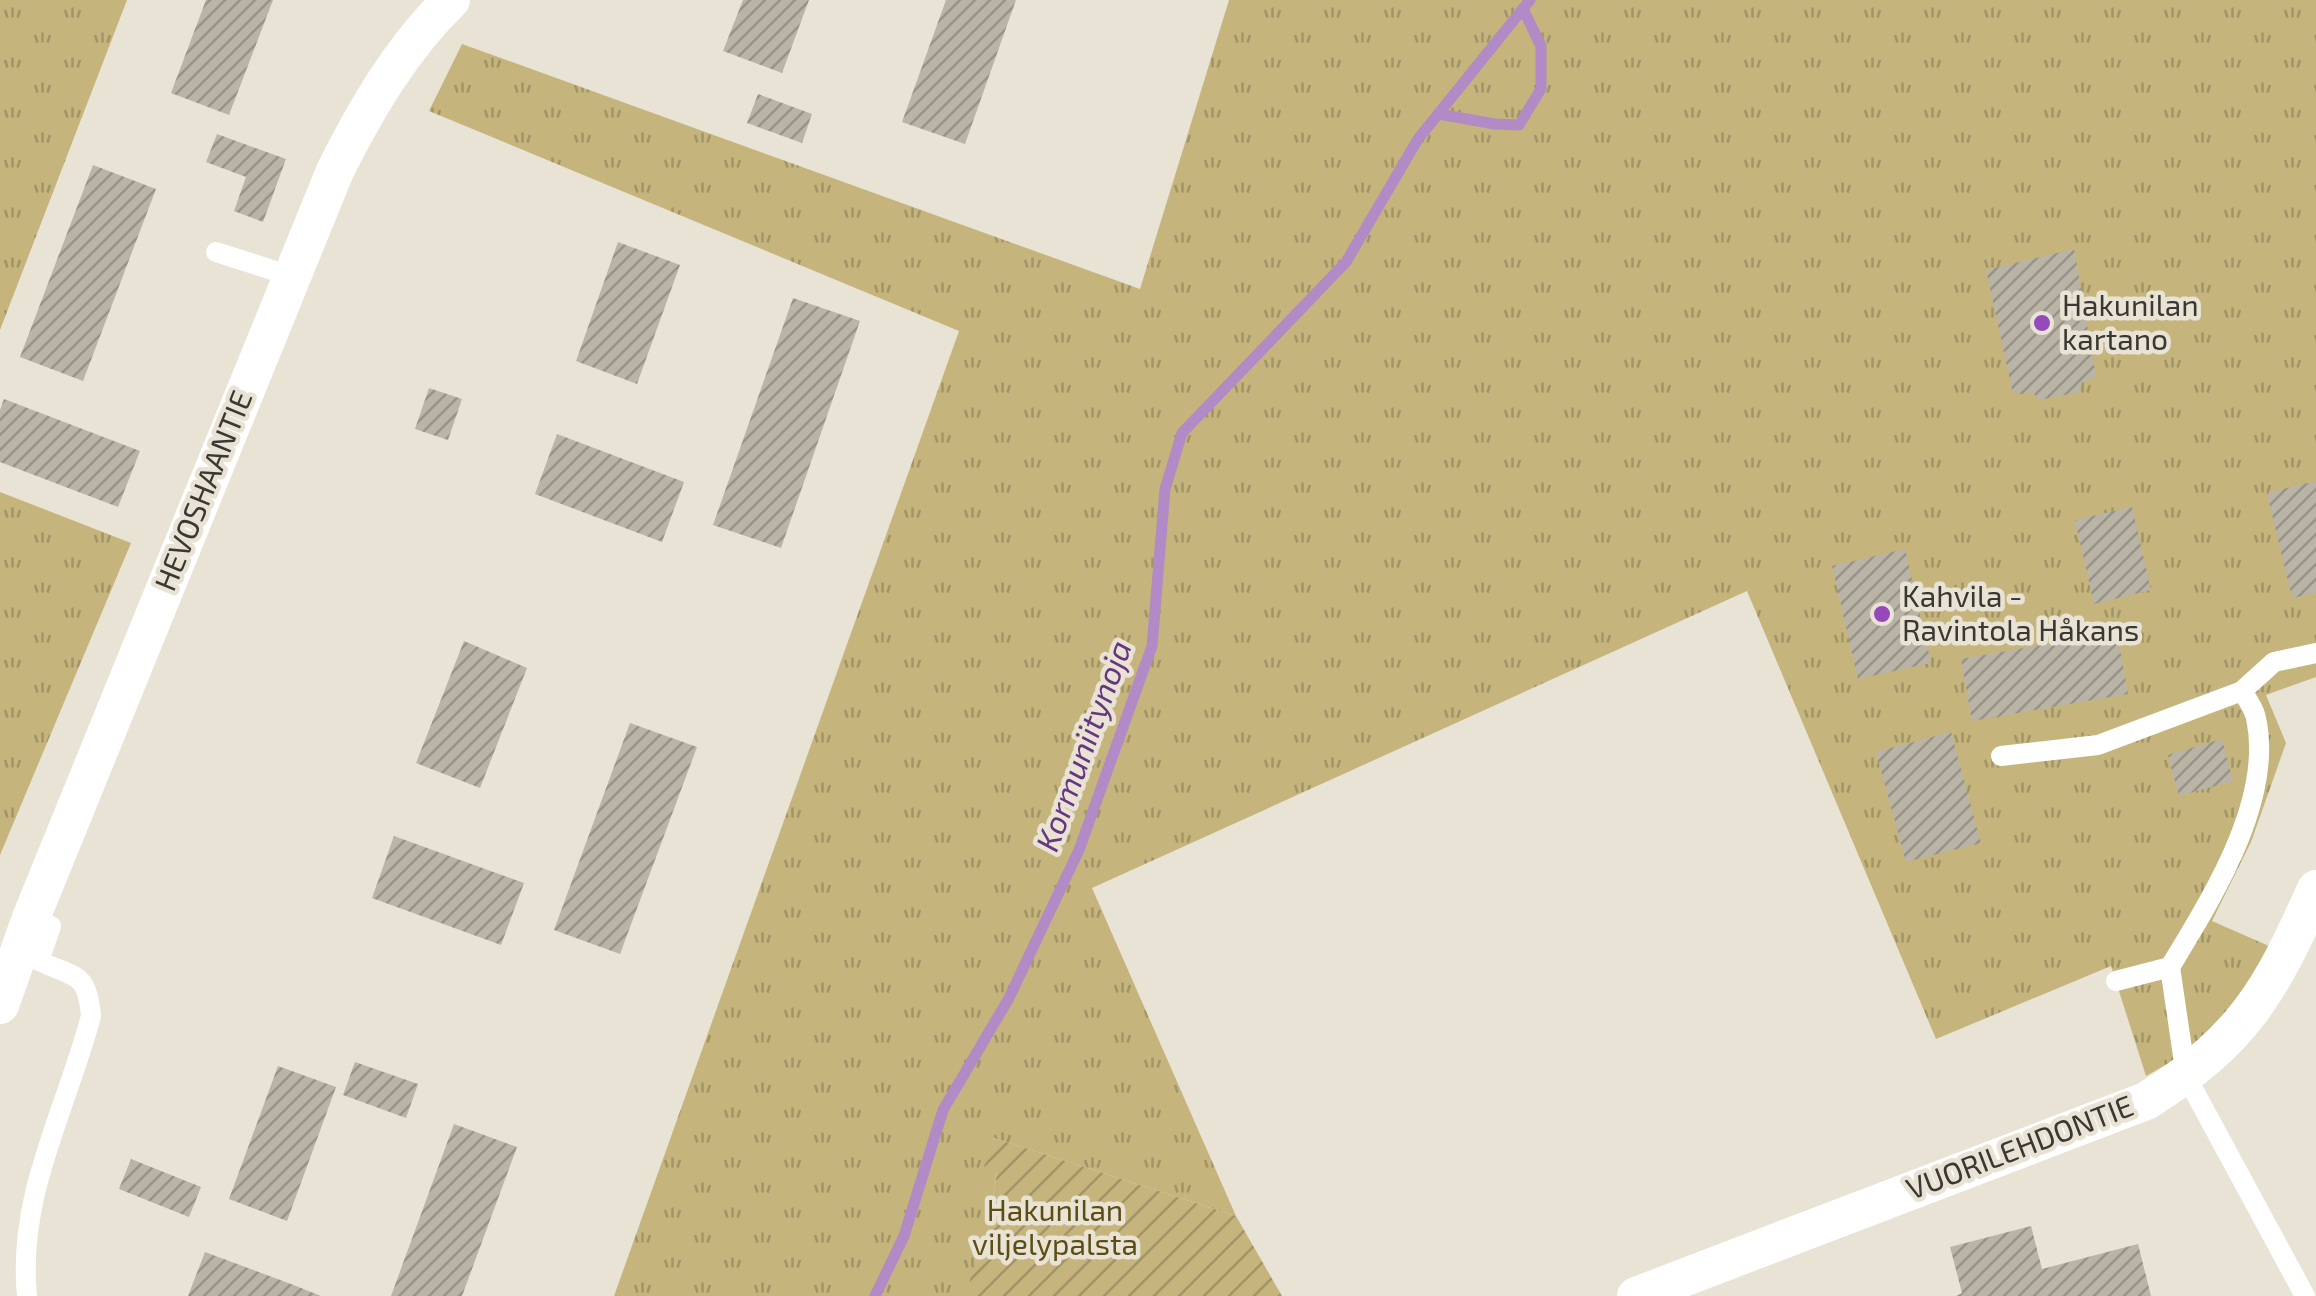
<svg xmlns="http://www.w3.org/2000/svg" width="2316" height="1296" font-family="'Exo 2',sans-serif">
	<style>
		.park { fill: url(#park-tufts) }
		.garden { fill: url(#garden-furrows) }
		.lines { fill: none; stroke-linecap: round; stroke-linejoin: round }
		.stream { stroke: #b18ac6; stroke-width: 11 }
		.building { fill: url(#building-hatch) }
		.service { stroke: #fff; stroke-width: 20 }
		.minor { stroke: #fff; stroke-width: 38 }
		.poi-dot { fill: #9649ba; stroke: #e8e3d4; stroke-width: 4 }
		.labels { text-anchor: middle; stroke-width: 9; stroke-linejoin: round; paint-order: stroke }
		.poi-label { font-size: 30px; fill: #3a3832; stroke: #e8e3d4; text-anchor: start }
		.street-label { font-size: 30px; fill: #3a3832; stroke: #e8e3d4 }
		.park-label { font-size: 30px; fill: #5c4d15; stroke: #e8e3d4 }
		.water-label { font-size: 32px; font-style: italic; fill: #67367f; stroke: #e8e3d4 }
	</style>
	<defs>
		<pattern id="park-tufts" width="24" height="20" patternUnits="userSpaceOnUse" patternTransform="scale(2.5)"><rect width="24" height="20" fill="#c5b57d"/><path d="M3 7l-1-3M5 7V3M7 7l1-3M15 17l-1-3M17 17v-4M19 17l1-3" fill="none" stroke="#a19467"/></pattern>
		<pattern id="garden-furrows" width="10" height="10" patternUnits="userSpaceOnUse" patternTransform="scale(2.5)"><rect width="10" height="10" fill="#c5b57d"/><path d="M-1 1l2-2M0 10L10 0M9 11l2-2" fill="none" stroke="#a19467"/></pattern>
		<pattern id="building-hatch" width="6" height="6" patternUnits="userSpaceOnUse" patternTransform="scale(2.5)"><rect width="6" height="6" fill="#b9b4a6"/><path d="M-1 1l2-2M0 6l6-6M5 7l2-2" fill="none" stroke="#979388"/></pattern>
	</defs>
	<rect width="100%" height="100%" fill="#e8e3d4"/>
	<g class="park">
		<path d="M 0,0 L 127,0 L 0,330 Z"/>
		<path d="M 1229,0 L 2316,0 L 2316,677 L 2266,695 L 2286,743 L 2251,842 L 2212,921 L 2269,946 L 2245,995 L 2197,1047 L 2146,1076 L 2111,966 L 1936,1039 L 1747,591 L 1092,888 L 1236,1216 L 994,1138 L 985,1167 L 997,1172 L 987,1231 L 966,1296 L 614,1296 L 959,331 L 429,111 L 462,44 L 1140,289 Z"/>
		<path d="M 0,492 L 131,543 L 0,855 Z"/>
	</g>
	<path class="garden" d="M 994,1138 L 1236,1216 L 1282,1296 L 965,1296 L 988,1223 L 997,1173 L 984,1167 Z"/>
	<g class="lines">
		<g class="stream">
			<path d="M 1438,114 L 1495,124 L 1519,125 L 1541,89 L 1541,46 L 1523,9"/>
			<path d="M 875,1296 L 904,1236 L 943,1110 L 1009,998 L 1079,850 L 1152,646 L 1165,489 L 1182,433 L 1346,262 L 1418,139 L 1530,0"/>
		</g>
	</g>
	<g class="building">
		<path d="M 206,0 L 273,0 L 229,115 L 171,93 Z"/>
		<path d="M 743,0 L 809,0 L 782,73 L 723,51 Z"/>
		<path d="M 946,0 L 1016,0 L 965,144 L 902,122 Z"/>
		<path d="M 758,94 L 812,114 L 802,143 L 747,123 Z"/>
		<path d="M 217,134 L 286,159 L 263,222 L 234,211 L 246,177 L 206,162 Z"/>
		<path d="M 93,165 L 156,189 L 83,381 L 20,357 Z"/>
		<path d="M 618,242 L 680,265 L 637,384 L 576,361 Z"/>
		<path d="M 2074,249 L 2096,377 L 2082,382 L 2080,392 L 2039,400 L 2034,394 L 2013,394 L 1986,270 Z"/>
		<path d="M 793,298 L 860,321 L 781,548 L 713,525 Z"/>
		<path d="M 429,388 L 462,399 L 448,440 L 415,429 Z"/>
		<path d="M 4,399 L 140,451 L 118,507 L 0,462 L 0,410 Z"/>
		<path d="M 557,434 L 684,482 L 662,542 L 535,494 Z"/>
		<path d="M 2316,481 L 2316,593 L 2292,598 L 2267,493 Z"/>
		<path d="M 2132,507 L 2151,590 L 2094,604 L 2075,520 Z"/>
		<path d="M 1905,549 L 1931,663 L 1858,679 L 1832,566 Z"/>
		<path d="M 2117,632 L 2128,694 L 1972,721 L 1961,659 Z"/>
		<path d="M 464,641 L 527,668 L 480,788 L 416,763 Z"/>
		<path d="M 630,723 L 697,747 L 620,954 L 554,930 Z"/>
		<path d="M 1951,732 L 1981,843 L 1906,862 L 1876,752 Z"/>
		<path d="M 2222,739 L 2233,781 L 2179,796 L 2168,755 Z"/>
		<path d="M 394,836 L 524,883 L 501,945 L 372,898 Z"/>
		<path d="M 355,1062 L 418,1084 L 406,1118 L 343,1095 Z"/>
		<path d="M 278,1066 L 336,1087 L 287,1221 L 229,1199 Z"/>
		<path d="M 454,1124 L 517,1147 L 462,1296 L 391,1296 Z"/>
		<path d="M 131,1159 L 201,1187 L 189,1217 L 119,1189 Z"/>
		<path d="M 2031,1226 L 2042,1269 L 2138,1244 L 2151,1296 L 1956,1296 L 1962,1293 L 1950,1247 Z"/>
		<path d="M 205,1252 L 291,1284 L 321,1296 L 188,1296 Z"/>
	</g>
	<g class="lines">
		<g class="service">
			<path d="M 216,252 L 291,276"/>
			<path d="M 2001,756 L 2098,745 L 2242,691 L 2274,662 L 2316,653"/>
			<path d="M 2170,967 C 2211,899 2274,801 2256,718 C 2254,708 2247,699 2242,691"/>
			<path d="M 2116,981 L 2170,967 L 2186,1076 L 2305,1296"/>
			<path d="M 27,1296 C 17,1195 66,1111 91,1016 C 87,972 76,978 39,961 L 51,926 L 31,918"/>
		</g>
		<g class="minor">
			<path d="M 0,1005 L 31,918 L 335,171 C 366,109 401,49 451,0"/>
			<path d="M 1636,1296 L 2146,1101 C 2244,1040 2270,992 2316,889"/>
		</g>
	</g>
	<g class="poi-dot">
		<circle cx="2042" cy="323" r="10"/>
		<circle cx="1882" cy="614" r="10"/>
	</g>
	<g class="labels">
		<g class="poi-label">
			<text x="2062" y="316">Hakunilan<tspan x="2062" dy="34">kartano</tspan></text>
			<text x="1902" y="607">Kahvila -<tspan x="1902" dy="34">Ravintola Håkans</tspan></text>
		</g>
		<g class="street-label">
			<text transform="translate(204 491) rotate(-68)" y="10">HEVOSHAANTIE</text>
			<text transform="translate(2020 1148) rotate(-21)" y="10">VUORILEHDONTIE</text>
		</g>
		<g class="park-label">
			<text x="1055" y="1221">Hakunilan<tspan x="1055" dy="34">viljelypalsta</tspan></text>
		</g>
		<g class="water-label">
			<text transform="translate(1084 746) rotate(-70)" y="11">Kormuniitynoja</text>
		</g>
	</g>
</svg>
